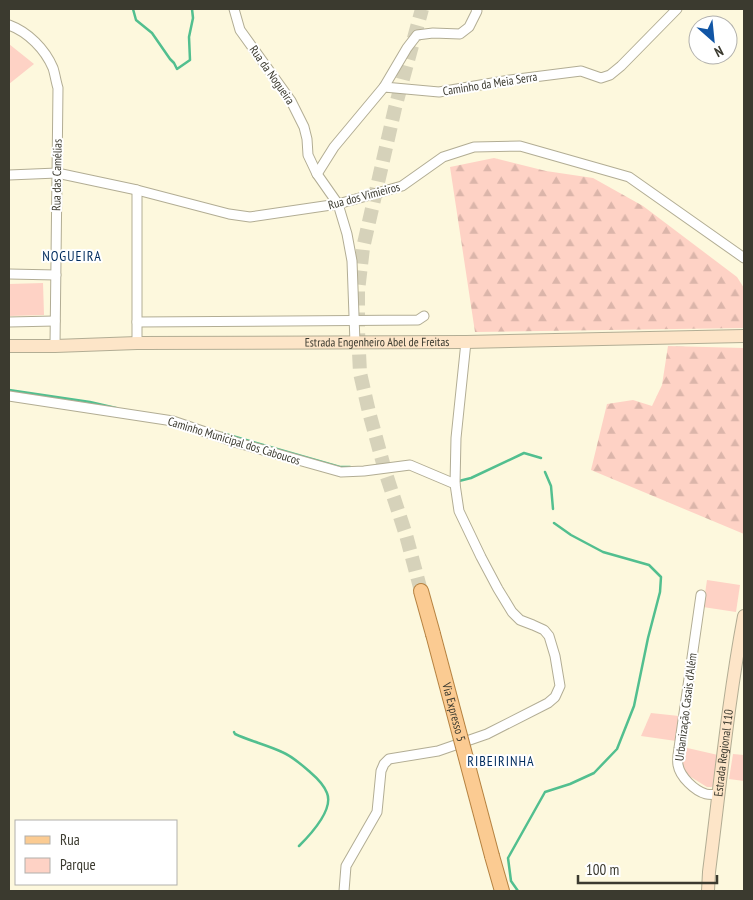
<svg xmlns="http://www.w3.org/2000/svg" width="753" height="900" font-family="'PT Sans Narrow',sans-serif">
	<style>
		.green { fill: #fed2c5 }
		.forest { fill: url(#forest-firs) }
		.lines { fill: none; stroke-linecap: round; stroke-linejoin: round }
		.stream { stroke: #52bf8f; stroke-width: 2.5 }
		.primary-tunnel { stroke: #d6d2ba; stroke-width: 14; stroke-dasharray: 14 7; stroke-linecap: butt }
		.minor-casing { stroke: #b2ad94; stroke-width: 11 }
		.secondary-casing { stroke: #b2ad94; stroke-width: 14 }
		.primary-casing { stroke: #b68240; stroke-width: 16 }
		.minor { stroke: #fff; stroke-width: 9 }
		.secondary { stroke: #fde5c8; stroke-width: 12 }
		.primary { stroke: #fbcb92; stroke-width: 14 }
		.primary-bridge-casing { stroke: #b68240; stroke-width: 16; stroke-linecap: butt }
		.primary-bridge { stroke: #fbcb92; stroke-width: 14 }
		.labels { text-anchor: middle; stroke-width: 4; stroke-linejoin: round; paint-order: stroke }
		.street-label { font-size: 12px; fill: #3b3a2f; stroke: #fff }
		.neighbourhood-label { font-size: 14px; letter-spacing: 1px; fill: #012c5e; stroke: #fff }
	</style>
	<defs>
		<pattern id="forest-firs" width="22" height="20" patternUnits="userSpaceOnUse" patternTransform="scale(1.25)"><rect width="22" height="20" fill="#fed2c5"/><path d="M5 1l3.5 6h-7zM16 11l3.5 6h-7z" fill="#dbb5aa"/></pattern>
	</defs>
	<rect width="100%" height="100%" fill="#fdf8dd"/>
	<g class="green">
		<path d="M 9,44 L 34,64 L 9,84 Z"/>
		<path d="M 43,283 L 44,315 L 9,316 L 9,284 Z"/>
		<path d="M 707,580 L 740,585 L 736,612 L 703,607 Z"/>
		<path d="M 651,713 L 679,716 L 676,741 L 641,736 Z"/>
		<path d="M 683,747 L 718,755 L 714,786 L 711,787 L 707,787 L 686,774 L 682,764 Z"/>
		<path d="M 733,754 L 744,755 L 744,781 L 729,779 Z"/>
	</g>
	<g class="forest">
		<path d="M 494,158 L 546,171 L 593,178 L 643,206 L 737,277 L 744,288 L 744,328 L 475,332 L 450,167 Z"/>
		<path d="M 668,346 L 744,348 L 744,534 L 591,470 L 607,404 L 633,400 L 652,406 L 662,385 Z"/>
	</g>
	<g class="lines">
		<g class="stream">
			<path d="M 133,9 L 136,20 L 152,33 L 170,59 L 174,63 L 177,69 L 190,60 L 189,37 L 193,18 L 192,9"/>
			<path d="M 9,390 L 90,402 L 116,408"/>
			<path d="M 222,433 L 340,467 L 350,467"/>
			<path d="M 545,472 L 551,486 L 553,509"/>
			<path d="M 459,481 L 471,478 L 524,453 L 541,458"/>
			<path d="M 234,732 L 235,734 C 250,741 267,745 282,752 C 292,756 302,765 310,772 C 317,778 324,785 327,793 C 334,810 310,835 299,846"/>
			<path d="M 518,891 L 511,881 L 508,858 L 545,792 L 570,784 L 594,773 L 617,749 L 634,706 L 648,638 L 660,592 L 661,577 L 649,565 L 603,552 L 571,535 L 554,523"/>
		</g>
		<path class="primary-tunnel" d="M 421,591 L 406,535 L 386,474 L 369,412 L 360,373 L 358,331 L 358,291 L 363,248 L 395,108 L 422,9"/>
		<g class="minor-casing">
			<g id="minor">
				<path d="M 234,9 L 240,30 L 291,101 L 304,127 L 307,139 L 308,155 L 317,174 L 338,204 L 347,234 L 352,261 L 355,343"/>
				<path d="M 9,25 C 28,32 45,49 53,68 C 55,74 56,82 58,88 L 55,346"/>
				<path d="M 384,87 L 407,48 L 417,35 L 433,33 L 460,34 L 469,27 L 477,11 L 476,9"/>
				<path d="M 317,174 L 334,147 L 384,87 L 439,92 L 510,80 L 581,71 L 601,78 L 610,75 L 621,66 L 677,9"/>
				<path d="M 9,175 L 57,173 L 137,190 L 229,214 L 250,217 L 338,204 L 402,186 L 443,157 L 474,147 L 520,146 L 629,177 L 744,258"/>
				<path d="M 137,190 L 137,343"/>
				<path d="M 9,274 L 56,275"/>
				<path d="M 9,322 L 55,321"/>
				<path d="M 137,322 L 418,320 L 424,316"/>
				<path d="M 9,396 L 173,421 L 238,443 L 341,472 L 364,471 L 410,465 L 455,484"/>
				<path d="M 701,595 L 679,748 C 678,754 677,760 678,765 C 680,777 695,791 706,794 C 710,795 715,794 719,795"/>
				<path d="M 344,891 L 346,866 L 377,812 L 381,771 L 384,764 L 389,759 L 438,751 L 487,734 L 548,703 L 555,697 L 560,686 L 555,656 L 549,636 L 544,630 L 533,625 L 520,620 L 512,612 L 498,589 L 481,557 L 459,511 L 455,484 L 456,438 L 466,342"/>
			</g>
		</g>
		<g class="secondary-casing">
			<g id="secondary">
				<path id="s1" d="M 9,346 L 55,346 L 137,343 L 466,342 L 744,336"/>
				<path id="s2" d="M 708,891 L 709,872 C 720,786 728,701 744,616"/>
			</g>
		</g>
		<g class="primary-casing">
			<g id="primary">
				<path d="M 421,591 L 433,634"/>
				<path d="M 492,856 L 502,891"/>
			</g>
		</g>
		<use href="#minor" class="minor"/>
		<use href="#secondary" class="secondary"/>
		<use href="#primary" class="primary"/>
		<g class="primary-bridge-casing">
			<g id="primary-bridge">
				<path id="s3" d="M 433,634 L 492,856"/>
			</g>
		</g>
		<use href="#primary-bridge" class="primary-bridge"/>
	</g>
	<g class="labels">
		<g class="street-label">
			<text transform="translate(272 75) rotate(55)" y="4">Rua da Nogueira</text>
			<text transform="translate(490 84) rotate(-9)" y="4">Caminho da Meia Serra</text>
			<text transform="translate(57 175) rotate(-89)" y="4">Rua das Camélias</text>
			<text transform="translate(364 196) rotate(-15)" y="4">Rua dos Vimieiros</text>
			<text dy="4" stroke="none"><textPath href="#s1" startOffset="368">Estrada Engenheiro Abel de Freitas</textPath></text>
			<text transform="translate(234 441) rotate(17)" y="4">Caminho Municipal dos Caboucos</text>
			<text transform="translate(686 707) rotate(-83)" y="4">Urbanização Casais d'Além</text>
			<text dy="4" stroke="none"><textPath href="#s3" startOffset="81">Via Expresso 5</textPath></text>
			<text dy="4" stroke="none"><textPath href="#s2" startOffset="139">Estrada Regional 110</textPath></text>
		</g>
		<g class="neighbourhood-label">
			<text x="72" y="261">NOGUEIRA</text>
			<text x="501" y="766">RIBEIRINHA</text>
		</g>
	</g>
	<rect width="753" height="900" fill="none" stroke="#3b3a2f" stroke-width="20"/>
	<rect x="15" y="820" width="162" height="65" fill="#ffffff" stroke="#b1b0ac"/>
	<rect x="25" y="836" width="25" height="8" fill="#fbcb92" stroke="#b1b0ac"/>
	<text x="60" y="845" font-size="15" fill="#3b3a2f">Rua</text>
	<rect x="25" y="858" width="25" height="15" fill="#fed2c5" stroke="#b1b0ac"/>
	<text x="60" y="870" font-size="15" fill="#3b3a2f">Parque</text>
	<g transform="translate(713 40) rotate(153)"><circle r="24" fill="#ffffff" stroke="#b1b0ac"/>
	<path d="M0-4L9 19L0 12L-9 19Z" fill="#1156a5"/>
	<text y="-8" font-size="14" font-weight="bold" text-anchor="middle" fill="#3b3a2f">N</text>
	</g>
	<path d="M578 875v8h139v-8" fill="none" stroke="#3b3a2f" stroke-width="2.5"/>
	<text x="586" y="875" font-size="15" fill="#3b3a2f" stroke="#ffffff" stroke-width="4" paint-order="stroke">100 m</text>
</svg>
